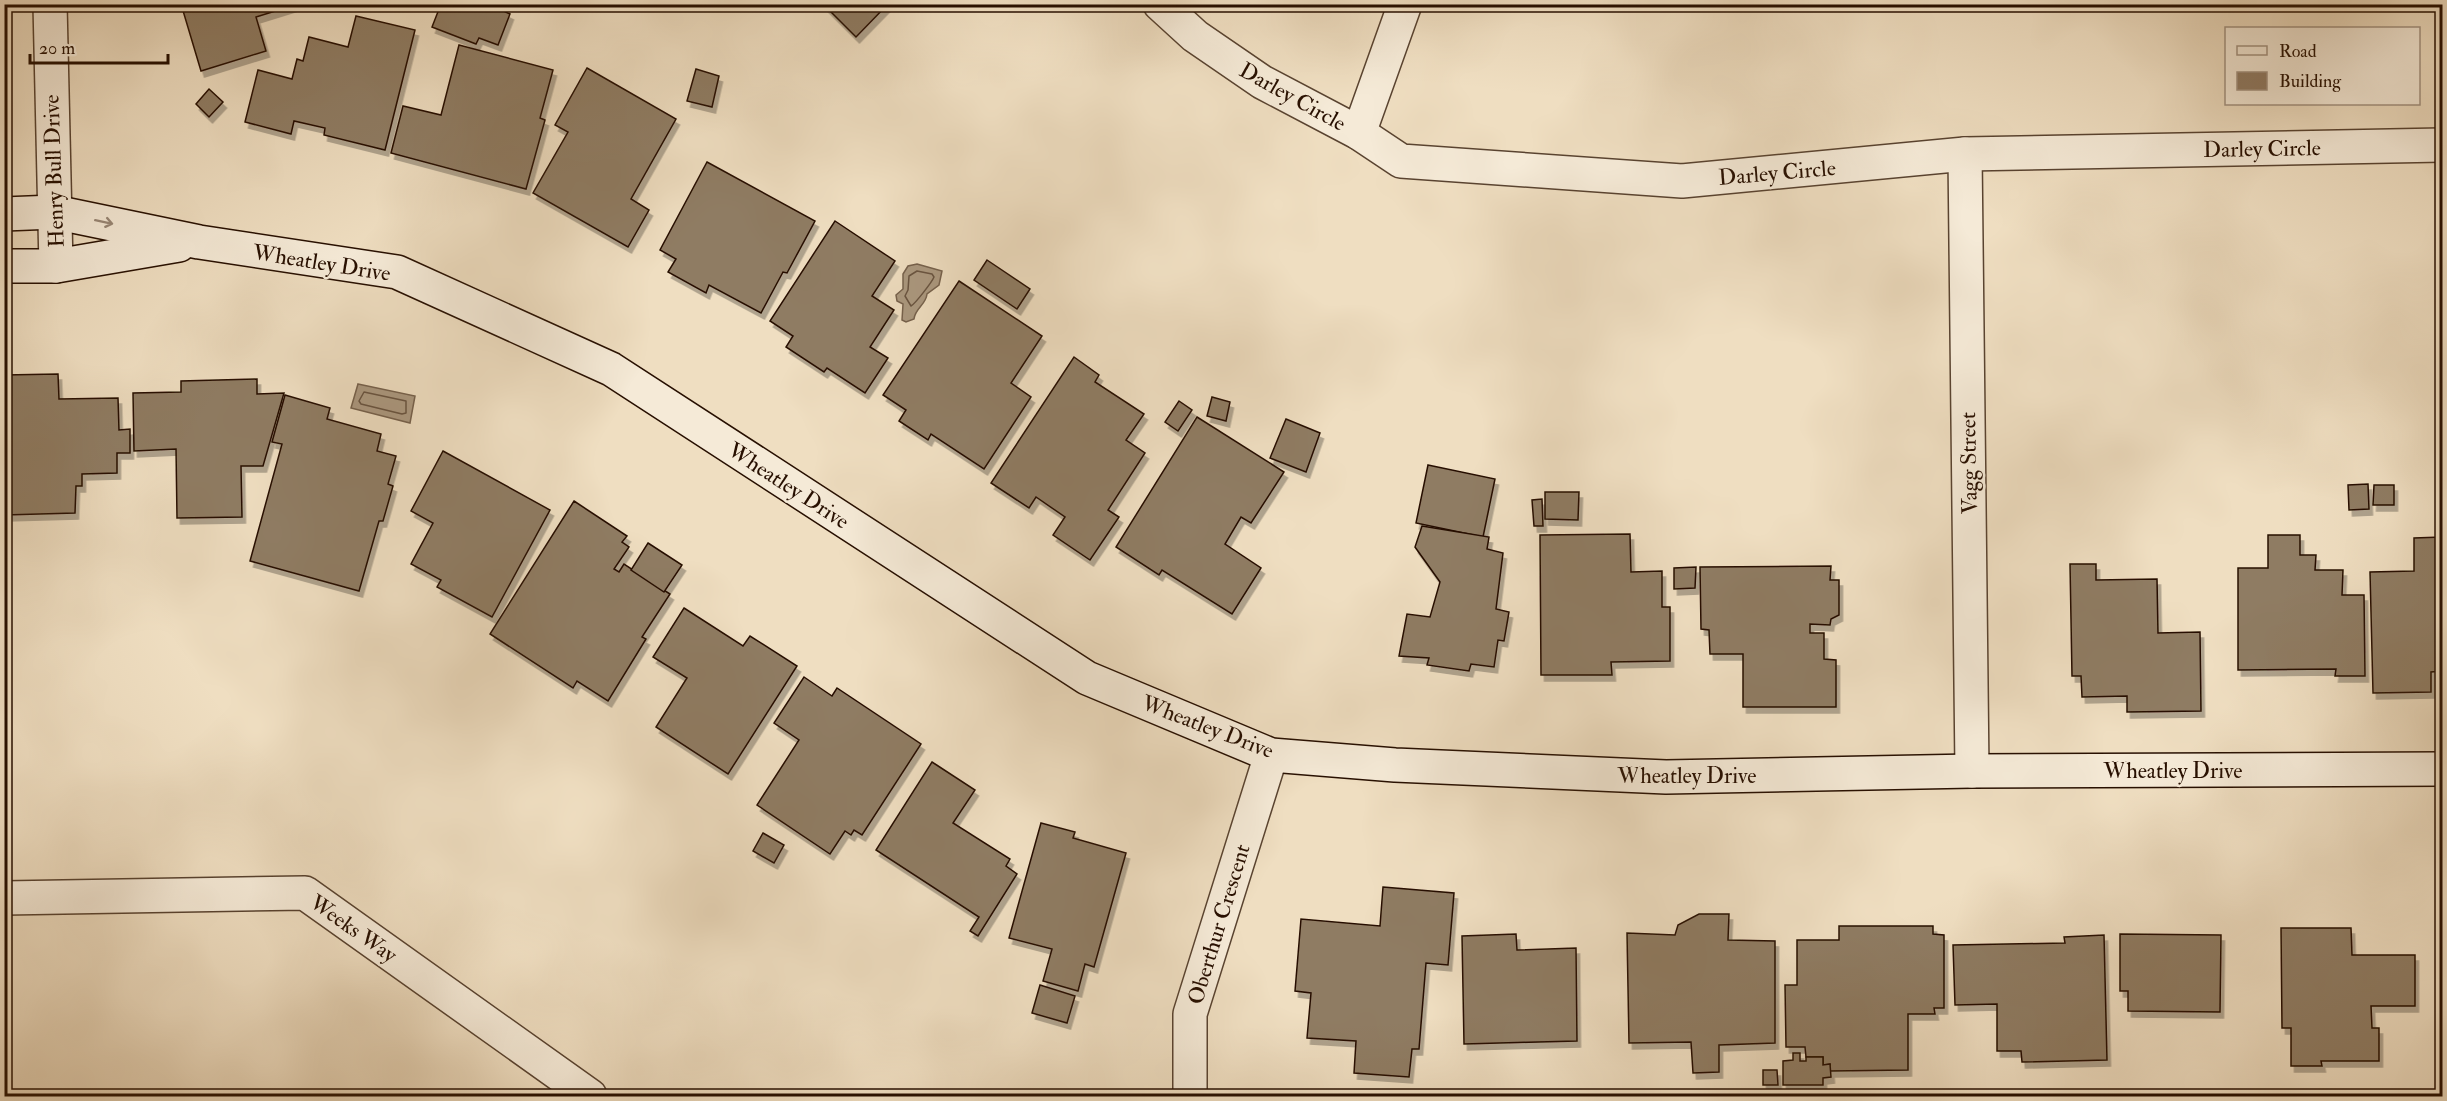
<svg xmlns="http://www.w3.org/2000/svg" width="2447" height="1101" font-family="'IM FELL Double Pica',serif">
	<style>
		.water { fill: #ab987f; stroke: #76614c; stroke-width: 1.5 }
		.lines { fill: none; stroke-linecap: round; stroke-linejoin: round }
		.shore { stroke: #695440; stroke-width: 1.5 }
		.building { fill: #8f7b64; stroke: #270f00; stroke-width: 1.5; filter: url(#shadow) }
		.street-casing { stroke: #594330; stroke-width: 36 }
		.secondary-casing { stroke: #270f00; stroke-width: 36 }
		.street { stroke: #f5ead7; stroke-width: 33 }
		.secondary { stroke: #f5ead7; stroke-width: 33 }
		.oneway { stroke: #988776 }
		.labels { text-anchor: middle; stroke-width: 5; stroke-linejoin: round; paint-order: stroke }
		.street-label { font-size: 22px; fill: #270f00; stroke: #f5ead7 }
	</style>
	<defs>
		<filter id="shadow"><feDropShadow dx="3.5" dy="6" stdDeviation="0" flood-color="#0004"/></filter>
	</defs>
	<rect width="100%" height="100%" fill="#efdec1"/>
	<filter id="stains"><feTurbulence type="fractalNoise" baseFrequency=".00333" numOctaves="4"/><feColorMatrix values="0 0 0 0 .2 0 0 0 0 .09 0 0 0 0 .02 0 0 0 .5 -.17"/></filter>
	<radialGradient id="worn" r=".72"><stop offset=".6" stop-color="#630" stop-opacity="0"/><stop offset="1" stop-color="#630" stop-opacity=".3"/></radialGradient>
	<g class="water">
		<path d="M 917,264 L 942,271 L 939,285 L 927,294 C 926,305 915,308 914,319 L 906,322 L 902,320 L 903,304 L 897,301 L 896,295 L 903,289 L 903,274 L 908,266 Z"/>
		<path d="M 358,384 L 415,396 L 410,423 L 351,408 Z"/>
	</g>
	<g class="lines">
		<g class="shore">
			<path d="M 917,271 L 932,274 L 934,277 C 932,282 915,304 911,306 L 905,296 L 908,290 L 909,276 Z"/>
			<path d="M 364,392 L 406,401 L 406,413 L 402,414 L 361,404 L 359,401 Z"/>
		</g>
	</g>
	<g class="building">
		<path d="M 181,4 L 298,4 L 256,17 L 266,51 L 201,71 Z"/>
		<path d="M 441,4 L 489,4 L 510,14 L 498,45 L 479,38 L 476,44 L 432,27 Z"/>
		<path d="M 823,4 L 888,4 L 856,37 Z"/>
		<path d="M 356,16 L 415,30 L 385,150 L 324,135 L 325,128 L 294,121 L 291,134 L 245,122 L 258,70 L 292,79 L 297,59 L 303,61 L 309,37 L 348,47 Z"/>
		<path d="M 459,45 L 553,70 L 540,118 L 545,120 L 526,189 L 391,153 L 403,106 L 441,115 Z"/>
		<path d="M 587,68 L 676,119 L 631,199 L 649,210 L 628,247 L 533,193 L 568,132 L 555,125 Z"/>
		<path d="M 696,69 L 719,76 L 712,107 L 687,101 Z"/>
		<path d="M 209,89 L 223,102 L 209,117 L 196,104 Z"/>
		<path d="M 707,162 L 815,221 L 787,273 L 783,272 L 761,313 L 709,285 L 706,293 L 668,272 L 676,259 L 660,250 Z"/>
		<path d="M 835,221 L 895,261 L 872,296 L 894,310 L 870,347 L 888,358 L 865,393 L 827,368 L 824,372 L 786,347 L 793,336 L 770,321 Z"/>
		<path d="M 987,260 L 1030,289 L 1017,309 L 974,280 Z"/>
		<path d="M 959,281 L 1042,336 L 1011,383 L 1031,397 L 984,469 L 931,434 L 928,440 L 899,421 L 906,410 L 883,395 Z"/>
		<path d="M 1074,357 L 1099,375 L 1095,382 L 1144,414 L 1126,440 L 1145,453 L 1108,510 L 1119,517 L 1090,560 L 1053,535 L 1065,517 L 1036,497 L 1029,508 L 991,483 Z"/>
		<path d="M 58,374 L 59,399 L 118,398 L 119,430 L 130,429 L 130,453 L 117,453 L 117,473 L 82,474 L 82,486 L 76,486 L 75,513 L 4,515 L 4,375 Z"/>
		<path d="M 257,379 L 257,394 L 284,393 L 263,466 L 241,466 L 242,517 L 177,518 L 176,449 L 134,451 L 133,393 L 181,392 L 181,381 Z"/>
		<path d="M 285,395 L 330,408 L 327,419 L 381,434 L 377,451 L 396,456 L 388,484 L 393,486 L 383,521 L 379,521 L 359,591 L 250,561 L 282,444 L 272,442 Z"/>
		<path d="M 1212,397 L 1230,402 L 1226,421 L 1207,416 Z"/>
		<path d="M 1179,401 L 1192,410 L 1178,431 L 1165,422 Z"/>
		<path d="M 1197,417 L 1284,472 L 1251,523 L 1241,517 L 1225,544 L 1261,568 L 1232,614 L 1162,570 L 1159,575 L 1116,547 Z"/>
		<path d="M 1286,419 L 1320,433 L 1306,472 L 1270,458 Z"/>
		<path d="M 443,451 L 550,510 L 492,617 L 437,587 L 441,580 L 411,564 L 433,523 L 411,511 Z"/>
		<path d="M 1428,465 L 1495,479 L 1483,537 L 1416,523 Z"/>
		<path d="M 2368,484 L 2369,509 L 2349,510 L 2348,485 Z"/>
		<path d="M 2374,485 L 2394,485 L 2394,505 L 2373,505 Z"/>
		<path d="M 1545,492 L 1579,492 L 1578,520 L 1545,519 Z"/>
		<path d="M 1542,499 L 1543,526 L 1534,526 L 1532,500 Z"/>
		<path d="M 574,501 L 627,536 L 622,542 L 629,547 L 614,569 L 619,572 L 624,564 L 670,594 L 642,637 L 646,639 L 608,701 L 577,681 L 573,688 L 490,634 Z"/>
		<path d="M 1422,526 L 1489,537 L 1487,549 L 1503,553 L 1496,609 L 1509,612 L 1504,641 L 1498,640 L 1494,667 L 1471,664 L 1469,671 L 1427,665 L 1429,658 L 1399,656 L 1407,614 L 1430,617 L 1440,582 L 1415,547 Z"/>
		<path d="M 1630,534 L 1631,572 L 1662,571 L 1662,607 L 1670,607 L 1670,661 L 1611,662 L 1612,675 L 1541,675 L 1540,535 Z"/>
		<path d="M 2268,535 L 2300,535 L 2300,555 L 2316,555 L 2315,570 L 2343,570 L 2342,595 L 2364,595 L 2365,676 L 2335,676 L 2336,669 L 2238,670 L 2238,568 L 2268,568 Z"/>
		<path d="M 2442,537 L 2442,671 L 2431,672 L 2431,692 L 2373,693 L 2370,572 L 2414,571 L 2414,538 Z"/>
		<path d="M 648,543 L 682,565 L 664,592 L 631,570 Z"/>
		<path d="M 2070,564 L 2096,564 L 2096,580 L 2157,579 L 2158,633 L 2200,632 L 2201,711 L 2127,712 L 2127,696 L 2082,697 L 2081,676 L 2072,676 Z"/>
		<path d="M 1831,566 L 1830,580 L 1839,580 L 1839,615 L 1831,619 L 1830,625 L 1810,624 L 1810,633 L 1824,633 L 1824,659 L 1836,660 L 1836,707 L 1743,707 L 1743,654 L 1710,654 L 1709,630 L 1701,629 L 1700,567 Z"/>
		<path d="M 1696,567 L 1695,588 L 1674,589 L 1674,568 Z"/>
		<path d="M 684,608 L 743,646 L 750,636 L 797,666 L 728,774 L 656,727 L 687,678 L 653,657 Z"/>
		<path d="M 804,677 L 832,696 L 837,688 L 921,744 L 862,835 L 854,830 L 851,835 L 845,831 L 830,854 L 757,805 L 799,740 L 774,723 Z"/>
		<path d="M 932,762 L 975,790 L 953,823 L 1010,859 L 1006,866 L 1017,874 L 978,936 L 970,931 L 979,917 L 876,850 Z"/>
		<path d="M 1041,823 L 1075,832 L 1073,838 L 1126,853 L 1094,967 L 1085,964 L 1078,991 L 1043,981 L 1052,949 L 1009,938 Z"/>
		<path d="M 763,833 L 784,845 L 774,863 L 753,851 Z"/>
		<path d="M 1383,887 L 1454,893 L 1448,965 L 1426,963 L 1419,1049 L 1412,1049 L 1409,1077 L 1354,1073 L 1356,1041 L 1307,1038 L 1311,993 L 1295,991 L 1301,919 L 1380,926 Z"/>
		<path d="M 1699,914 L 1729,914 L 1728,940 L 1775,941 L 1775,1043 L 1719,1045 L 1719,1072 L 1693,1073 L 1691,1042 L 1629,1043 L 1627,933 L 1675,935 L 1678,925 Z"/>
		<path d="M 1839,926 L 1933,926 L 1933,934 L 1944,935 L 1944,1008 L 1934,1008 L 1935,1014 L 1908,1014 L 1908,1070 L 1830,1071 L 1830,1064 L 1823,1065 L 1823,1057 L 1806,1057 L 1805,1047 L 1786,1047 L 1785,985 L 1797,985 L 1797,940 L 1839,940 Z"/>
		<path d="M 2281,928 L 2351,928 L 2352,955 L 2415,955 L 2415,1006 L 2371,1006 L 2372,1028 L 2379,1028 L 2379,1061 L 2321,1061 L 2322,1066 L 2291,1066 L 2291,1028 L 2282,1028 Z"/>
		<path d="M 1516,934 L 1517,950 L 1576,948 L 1577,1041 L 1464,1044 L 1462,936 Z"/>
		<path d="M 2120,934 L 2221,935 L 2220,1012 L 2128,1011 L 2128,991 L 2120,991 Z"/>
		<path d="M 2104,935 L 2107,1060 L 2022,1062 L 2021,1051 L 1997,1051 L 1997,1004 L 1955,1005 L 1953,945 L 2065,943 L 2064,937 Z"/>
		<path d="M 1040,985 L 1075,996 L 1067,1023 L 1032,1013 Z"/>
		<path d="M 1793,1053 L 1800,1053 L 1800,1061 L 1806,1061 L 1806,1057 L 1823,1057 L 1823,1065 L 1830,1064 L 1831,1077 L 1823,1078 L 1823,1085 L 1783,1085 L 1783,1061 L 1793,1060 Z"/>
		<path d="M 1763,1070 L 1777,1070 L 1778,1085 L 1763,1085 Z"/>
	</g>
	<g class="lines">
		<g class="street-casing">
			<g id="street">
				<path d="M 50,4 L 56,266"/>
				<path d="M 1160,4 L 1195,36 L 1262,82 L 1359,133 L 1401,161 L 1682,181 L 1965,154 L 2442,145"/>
				<path d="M 1359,133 L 1405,4"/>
				<path d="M 1965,154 L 1972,771"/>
				<path d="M 4,898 L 305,893 L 590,1096"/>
				<path d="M 1190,1096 L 1190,1014 L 1271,755"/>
			</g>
		</g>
		<g class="secondary-casing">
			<g id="secondary">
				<path d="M 4,214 L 54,212 L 199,242 L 397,272 L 611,369 L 1087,678 L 1271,755 L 1395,765 L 1666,777 L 1972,771 L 2442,769"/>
				<path d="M 4,266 L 56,266 L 179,245"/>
			</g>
		</g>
		<use href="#street" class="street"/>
		<use href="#secondary" class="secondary"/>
	</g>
	<defs><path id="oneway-shaft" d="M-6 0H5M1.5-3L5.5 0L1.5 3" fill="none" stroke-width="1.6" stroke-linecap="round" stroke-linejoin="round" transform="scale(1.5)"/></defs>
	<use class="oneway" href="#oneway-shaft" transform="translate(104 222) rotate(12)"/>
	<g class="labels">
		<g class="street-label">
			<text transform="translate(1293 96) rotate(29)" y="8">Darley Circle</text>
			<text transform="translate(2262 148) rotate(-1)" y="8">Darley Circle</text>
			<text transform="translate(53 171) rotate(-92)" y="8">Henry Bull Drive</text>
			<text transform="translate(1777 172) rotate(-5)" y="8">Darley Circle</text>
			<text transform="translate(322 262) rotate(9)" y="8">Wheatley Drive</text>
			<text transform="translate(1968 463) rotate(-91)" y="8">Vagg Street</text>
			<text transform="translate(789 485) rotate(33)" y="8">Wheatley Drive</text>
			<text transform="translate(1208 726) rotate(21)" y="8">Wheatley Drive</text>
			<text x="2173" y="778">Wheatley Drive</text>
			<text x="1687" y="783">Wheatley Drive</text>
			<text transform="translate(1218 924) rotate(-73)" y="8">Oberthur Crescent</text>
			<text transform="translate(354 928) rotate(35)" y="8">Weeks Way</text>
		</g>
	</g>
	<rect width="2447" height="1101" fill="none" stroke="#efdec1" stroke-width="24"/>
	<rect x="6" y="6" width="2435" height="1089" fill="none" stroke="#270f00" stroke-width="3"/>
	<rect x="12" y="12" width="2423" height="1077" fill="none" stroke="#270f00" stroke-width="1.5"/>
	<rect x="2225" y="27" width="195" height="78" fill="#f5ead7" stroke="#a39281" stroke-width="1.5"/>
	<rect x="2237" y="46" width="30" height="9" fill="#f5ead7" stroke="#a39281" stroke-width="1.5"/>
	<text x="2279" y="57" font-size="18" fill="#270f00">Road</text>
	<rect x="2237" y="72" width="30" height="18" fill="#8f7b64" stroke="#a39281" stroke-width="1.5"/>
	<text x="2279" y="87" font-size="18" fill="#270f00">Building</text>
	<path d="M30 54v9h138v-9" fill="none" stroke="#270f00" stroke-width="3"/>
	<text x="39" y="54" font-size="18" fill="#270f00" stroke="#f5ead7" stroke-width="4.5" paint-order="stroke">20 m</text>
	<rect width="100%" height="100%" filter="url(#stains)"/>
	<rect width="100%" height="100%" fill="url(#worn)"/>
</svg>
